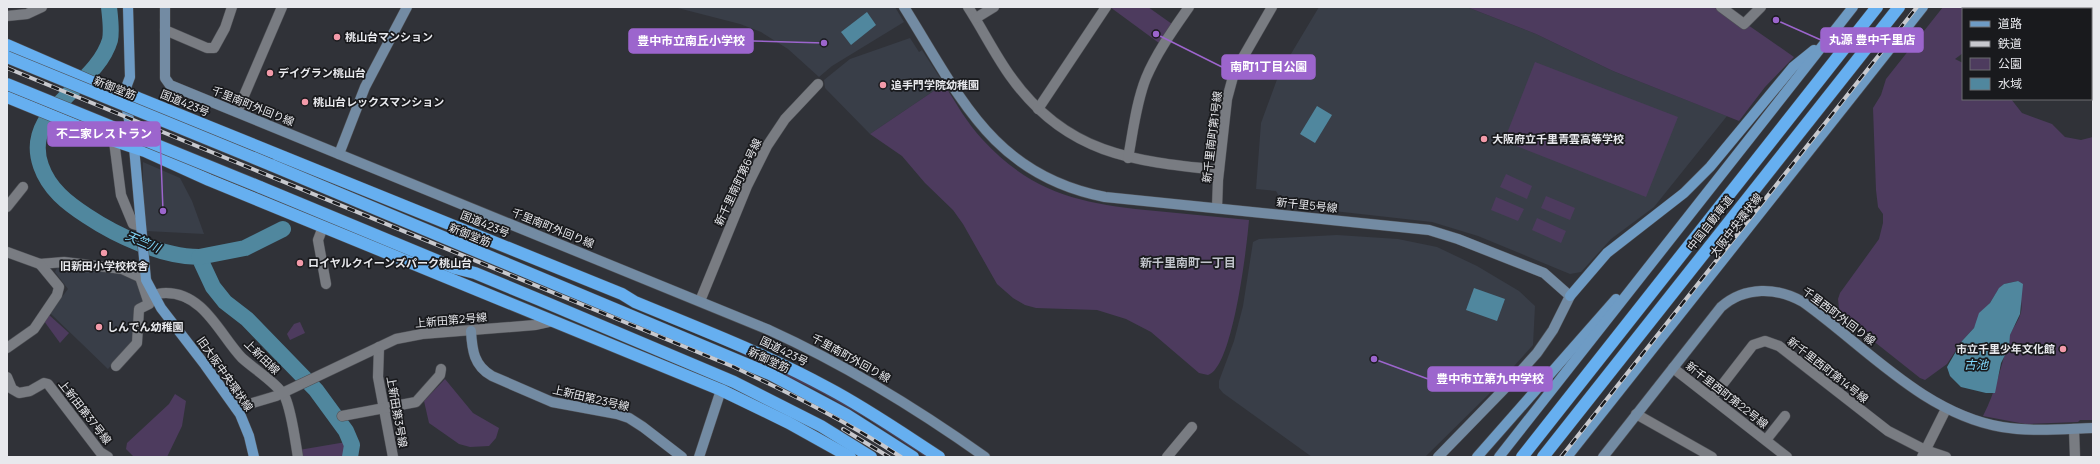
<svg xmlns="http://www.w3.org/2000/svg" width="2100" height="464" font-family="Manrope,'Noto Sans JP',sans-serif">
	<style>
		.built { fill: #393e48 }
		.green { fill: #4d3b5e }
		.water { fill: #50879e }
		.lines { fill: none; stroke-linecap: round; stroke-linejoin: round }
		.river { stroke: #50879e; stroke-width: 16 }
		.street-casing { stroke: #4e5055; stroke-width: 11 }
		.secondary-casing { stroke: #4e5055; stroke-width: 11 }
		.primary-casing { stroke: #4e5055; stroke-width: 11 }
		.highway-casing { stroke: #4e5055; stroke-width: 13 }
		.street { stroke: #797c82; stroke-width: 10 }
		.secondary { stroke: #738ba3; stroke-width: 10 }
		.primary { stroke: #6e9bc4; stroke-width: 10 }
		.highway { stroke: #66aff0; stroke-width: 12 }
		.rail-casing { stroke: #c8c9ce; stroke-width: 4 }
		.rail { stroke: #191a1d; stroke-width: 2.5; stroke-dasharray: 8; stroke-linecap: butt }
		.highway-bridge-casing { stroke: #4e5055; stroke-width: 13; stroke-linecap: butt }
		.highway-bridge { stroke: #66aff0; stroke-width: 12 }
		.poi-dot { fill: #f39aa9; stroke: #191a1d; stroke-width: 1.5 }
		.labels { text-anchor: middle; stroke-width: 3.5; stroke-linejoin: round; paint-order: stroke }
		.poi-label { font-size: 11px; font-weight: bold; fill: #e8e9ed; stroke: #191a1d; text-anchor: start }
		.street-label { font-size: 11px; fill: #e8e9ed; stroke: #191a1d }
		.water-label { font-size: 12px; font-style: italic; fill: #80d7fb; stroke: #191a1d }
		.neighbourhood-label { font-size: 12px; font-weight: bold; fill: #bfc2c9; stroke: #191a1d }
		.leader { fill: none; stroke: #9c65cd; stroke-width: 1.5 }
		.callout-dot { fill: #9c65cd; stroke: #191a1d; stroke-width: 1.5 }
		.callout { fill: #9c65cd; stroke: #9c65cd; stroke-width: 1.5 }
		.callout-label { font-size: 12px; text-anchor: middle; font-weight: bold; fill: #fff }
	</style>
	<rect width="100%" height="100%" fill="#303238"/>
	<g class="built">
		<path d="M 674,7 L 895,7 L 904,22 L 832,66 L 819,77 L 788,49 L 761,32 L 740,24 Z"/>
		<path d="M 1319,7 L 1467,7 L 1536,34 L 1613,71 L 1727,116 L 1654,207 L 1611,239 L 1581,272 L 1570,274 L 1478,236 L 1432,222 L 1280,205 L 1280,198 L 1276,191 L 1256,189 L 1261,123 L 1279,74 Z"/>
		<path d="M 910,38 L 919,52 L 922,50 L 944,84 L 870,134 L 825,88 L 824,80 L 850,59 Z"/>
		<path d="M 143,162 L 180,178 L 192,201 L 204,234 L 146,231 L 143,192 Z"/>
		<path d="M 1337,235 L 1398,239 L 1437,247 L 1477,266 L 1519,291 L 1535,306 L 1533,345 L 1489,394 L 1425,457 L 1312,457 L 1223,393 L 1219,388 L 1219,381 L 1234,341 L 1243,306 L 1253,242 L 1259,239 Z"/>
		<path d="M 62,266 L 119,273 L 137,281 L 144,301 L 136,305 L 133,341 L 108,369 L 50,313 L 68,289 L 55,272 L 57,268 Z"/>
	</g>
	<g class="green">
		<path d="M 1110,7 L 1148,7 L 1172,24 L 1159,43 Z"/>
		<path d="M 1467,7 L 1714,7 L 1744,29 L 1748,25 L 1794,57 L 1765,87 L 1739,121 L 1613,71 L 1536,34 Z"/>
		<path d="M 1943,7 L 1979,7 L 1978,9 L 1963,9 L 1963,53 L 1955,59 L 1963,63 L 1963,99 L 2011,99 L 2022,113 L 2052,124 L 2065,137 L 2081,140 L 2093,137 L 2093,420 L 2080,420 L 2078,422 L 2025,424 L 1983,416 C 1996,391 2002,363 2010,335 C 2013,327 2019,321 2021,312 C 2023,303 2019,291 2018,281 L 2004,284 L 1998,290 L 1990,303 L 1982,311 L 1974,328 L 1962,341 L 1947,364 L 1925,380 L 1920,378 L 1857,328 L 1852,330 L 1846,327 L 1843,321 L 1845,315 L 1839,309 L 1838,299 L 1840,293 L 1879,239 L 1883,223 L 1883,214 L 1878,207 L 1876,190 L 1873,108 L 1881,95 L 1886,79 Z"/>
		<path d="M 1535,62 L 1678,117 L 1646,197 L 1504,141 Z"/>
		<path d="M 944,84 C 956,103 967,123 982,139 C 1033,195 1084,204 1156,211 C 1187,214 1218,217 1249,220 C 1247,245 1233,368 1208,375 L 1199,373 L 1151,332 L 1126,319 L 1097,310 L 1036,308 L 1025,305 L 1013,298 L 997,284 L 963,224 L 953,210 L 925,183 L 902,156 L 870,134 Z"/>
		<path d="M 1506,174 L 1532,186 L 1527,199 L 1500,187 Z"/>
		<path d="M 1546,196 L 1575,208 L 1570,220 L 1541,208 Z"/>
		<path d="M 1496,197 L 1524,209 L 1518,221 L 1491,210 Z"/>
		<path d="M 1537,218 L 1566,231 L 1561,243 L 1532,230 Z"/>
		<path d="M 48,314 L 69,333 L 60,343 L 44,321 Z"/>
		<path d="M 300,322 L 305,333 L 290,340 L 287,334 L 294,324 Z"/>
		<path d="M 716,341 L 721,342 L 823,390 L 931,457 L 926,457 L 866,418 L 822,393 Z"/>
		<path d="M 445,379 L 473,413 L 499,428 L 496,438 L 489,446 L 470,447 L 459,444 L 429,423 L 424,401 Z"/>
		<path d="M 175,394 L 186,401 L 182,426 L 167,457 L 134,457 L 126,449 L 127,443 L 169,404 Z"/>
		<path d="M 346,442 L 344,457 L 300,457 L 299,450 Z"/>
	</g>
	<g class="water">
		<path d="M 867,12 L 876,25 L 851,45 L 841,32 Z"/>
		<path d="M 1317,106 L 1332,115 L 1315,143 L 1300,134 Z"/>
		<path d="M 2018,281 L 2023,284 L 2020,314 L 2010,335 L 2009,347 L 2001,363 L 1995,393 L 1986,393 L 1961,387 L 1950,376 L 1947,367 L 1962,341 L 1974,328 L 1979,313 L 1990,303 L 1999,288 L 2004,284 Z"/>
		<path d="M 1474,288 L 1505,299 L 1497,321 L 1466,310 Z"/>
	</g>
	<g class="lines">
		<g class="river">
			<path d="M 109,7 C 110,17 112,30 110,40 C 96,88 21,110 41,166 C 49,189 67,203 87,216 C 117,236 163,257 199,257 L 213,287 L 225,302 L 247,319 L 316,390 L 346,431 L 352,445 L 350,457"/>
			<path d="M 199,257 L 245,248 L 283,229"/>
		</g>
		<g class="street-casing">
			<g id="street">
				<path d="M 968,7 C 983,30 995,55 1011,77 C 1066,154 1132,161 1219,170"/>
				<path d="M 1721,7 L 1744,24 L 1761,7"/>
				<path d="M 2056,7 L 2068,9"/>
				<path d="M 2091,12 L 2093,12"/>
				<path d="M 7,16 L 27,14 L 42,7"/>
				<path d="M 976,18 L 994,7"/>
				<path d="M 165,30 L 207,48 L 214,48 L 225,28 L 232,7"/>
				<path d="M 2091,92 L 2093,92"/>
				<path d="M 1038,109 L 1106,7"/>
				<path d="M 237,112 L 282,7"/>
				<path d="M 114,141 L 121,195 L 133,224 L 140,226"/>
				<path d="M 1128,158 C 1133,132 1136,103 1146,78 C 1157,52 1173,30 1189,7"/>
				<path d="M 7,207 L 23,187"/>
				<path d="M 1217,208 L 1218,180 L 1227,99 L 1234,73 L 1272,7"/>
				<path d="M 323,227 L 318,240 L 326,284"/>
				<path d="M 7,252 L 40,264 L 64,262 L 122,269 L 146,280"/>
				<path d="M 700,301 L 747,186 L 767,146 L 785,119 L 818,84"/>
				<path d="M 149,303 C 152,295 158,293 166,293 C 204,293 220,335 242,358 C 254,369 278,384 285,397 C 292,413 295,440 298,457"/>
				<path d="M 379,347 L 378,377 L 393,457"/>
				<path d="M 7,348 L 34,329 L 57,295 L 59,287 L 40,264"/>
				<path d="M 116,366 L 137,343 L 139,309 L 149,304 L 140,277"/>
				<path d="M 1673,368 L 1787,457"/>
				<path d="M 7,377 L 12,389 L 19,393 L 30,391 L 44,383 L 48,384 L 100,452 L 108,457"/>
				<path d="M 1712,398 L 1753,345 L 1765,341 L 1779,346 L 1888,431 L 1925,450 L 1946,457"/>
				<path d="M 236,408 L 276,396 L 396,339 L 422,334 L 535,325 L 553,321"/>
				<path d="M 1636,414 L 1712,457"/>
				<path d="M 342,416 L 416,402 L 440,375 L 441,369"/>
				<path d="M 2074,429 L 2075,457"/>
				<path d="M 1766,440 L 1785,416"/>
				<path d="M 1167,457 L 1192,427"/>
				<path d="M 1922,457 L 1946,409"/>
			</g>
		</g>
		<g class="secondary-casing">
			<g id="secondary">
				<path d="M 165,7 L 165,78 L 170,85 L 769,330 C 846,365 916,408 985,457"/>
				<path d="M 904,7 C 960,96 992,175 1105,197 L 1429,230 L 1458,239 L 1544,273 L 1570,296 L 1553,330 L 1537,353 L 1512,381 L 1438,457"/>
				<path d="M 339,154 L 365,87 L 407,7"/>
				<path d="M 471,331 C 472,350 474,366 492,376 L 552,402 L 617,414 L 629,418 L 643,427 L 682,457"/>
				<path d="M 699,457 L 721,390"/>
				<path d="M 1603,457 L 1721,307 C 1745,286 1777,287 1803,302 C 1865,346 1924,414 2002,427 C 2032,432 2063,429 2093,428"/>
			</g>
		</g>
		<g class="primary-casing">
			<g id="primary">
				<path d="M 128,7 L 130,77 L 124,93 L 134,147 L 146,280 L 161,308 L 205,365 L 240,414 L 249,436 L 254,457"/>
				<path d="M 1570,296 L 1607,253 L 1684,193 L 1710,167 L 1793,67 L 1814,50"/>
				<path d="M 1477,457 L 1616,299"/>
				<path d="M 1499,457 L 1853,7"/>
				<path d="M 1567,457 L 1923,7"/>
			</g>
		</g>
		<g class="highway-casing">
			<g id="highway">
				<path d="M 7,45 L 92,82 L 138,98 L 622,294 L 635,302 C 700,329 766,354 828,388 C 866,408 902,433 939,457"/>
				<path d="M 7,97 L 112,140 L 145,151 L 209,180 L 721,390 L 789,423 L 850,457"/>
				<path d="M 271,165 L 770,374 L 847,415 L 913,457"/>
				<path d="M 260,187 L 455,268 L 475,273 L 540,300 L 734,382 L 821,426 L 871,457"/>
				<path d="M 1522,457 L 1877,7"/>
				<path d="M 1543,457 L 1899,7"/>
			</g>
		</g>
		<use href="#street" class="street"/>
		<use href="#secondary" class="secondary"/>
		<use href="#primary" class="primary"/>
		<use href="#highway" class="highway"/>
		<g class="rail-casing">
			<g id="rail">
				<path d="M 7,68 L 734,367 C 791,394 848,422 901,457"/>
				<path d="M 843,429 L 889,457"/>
				<path d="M 1561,457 L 1917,7"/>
			</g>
		</g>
		<use href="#rail" class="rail"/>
		<g class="highway-bridge-casing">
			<g id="highway-bridge">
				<path d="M 7,57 L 271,165"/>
				<path d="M 7,84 L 260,187"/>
			</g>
		</g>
		<use href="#highway-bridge" class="highway-bridge"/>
	</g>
	<g class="poi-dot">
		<circle cx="337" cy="37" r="4"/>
		<circle cx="270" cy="73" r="4"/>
		<circle cx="883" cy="85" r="4"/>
		<circle cx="305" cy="102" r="4"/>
		<circle cx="1484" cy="139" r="4"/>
		<circle cx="104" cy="253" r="4"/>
		<circle cx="300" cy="263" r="4"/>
		<circle cx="99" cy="327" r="4"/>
		<circle cx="2063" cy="349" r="4"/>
	</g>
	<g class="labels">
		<g class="poi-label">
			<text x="345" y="41">桃山台マンション</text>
			<text x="278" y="77">デイグラン桃山台</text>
			<text x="891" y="89">追手門学院幼稚園</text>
			<text x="313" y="106">桃山台レックスマンション</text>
			<text x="1492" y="143">大阪府立千里青雲高等学校</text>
			<text x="308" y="267">ロイヤルクイーンズパーク桃山台</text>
			<text x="104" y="270" text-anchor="middle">旧新田小学校校舎</text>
			<text x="107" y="331">しんでん幼稚園</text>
			<text x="2055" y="353" text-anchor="end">市立千里少年文化館</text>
		</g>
		<g class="street-label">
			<text transform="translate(115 88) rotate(22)" y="4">新御堂筋</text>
			<text transform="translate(185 103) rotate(22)" y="4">国道423号</text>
			<text transform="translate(253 106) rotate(22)" y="4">千里南町外回り線</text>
			<text transform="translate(1212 137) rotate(-83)" y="4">新千里南町第1号線</text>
			<text transform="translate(738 182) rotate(-65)" y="4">新千里南町第6号線</text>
			<text transform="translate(1307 205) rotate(6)" y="4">新千里5号線</text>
			<text transform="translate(1710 223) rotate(-52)" y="4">中国自動車道</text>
			<text transform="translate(485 224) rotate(22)" y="4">国道423号</text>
			<text transform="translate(1736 225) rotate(-52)" y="4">大阪中央環状線</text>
			<text transform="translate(553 228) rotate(22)" y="4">千里南町外回り線</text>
			<text transform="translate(470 235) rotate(22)" y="4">新御堂筋</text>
			<text transform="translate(1839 316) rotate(37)" y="4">千里西町外回り線</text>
			<text transform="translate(451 320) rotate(-5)" y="4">上新田第2号線</text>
			<text transform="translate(784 351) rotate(26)" y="4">国道423号</text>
			<text transform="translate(262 357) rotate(44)" y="4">上新田線</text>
			<text transform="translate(851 358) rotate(29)" y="4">千里南町外回り線</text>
			<text transform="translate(769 360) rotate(25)" y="4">新御堂筋</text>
			<text transform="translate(1828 370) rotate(38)" y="4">新千里西町第14号線</text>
			<text transform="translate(225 374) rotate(55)" y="4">旧大阪中央環状線</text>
			<text transform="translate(1727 395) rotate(38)" y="4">新千里西町第22号線</text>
			<text transform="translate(591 398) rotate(13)" y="4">上新田第23号線</text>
			<text transform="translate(85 412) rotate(52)" y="4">上新田第37号線</text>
			<text transform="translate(397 412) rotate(80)" y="4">上新田第3号線</text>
		</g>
		<g class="water-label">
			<text transform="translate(143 242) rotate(23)" y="4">天竺川</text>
			<text x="1976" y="369">古池</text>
		</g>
		<g class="neighbourhood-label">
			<text x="1188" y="267">新千里南町一丁目</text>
		</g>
	</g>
	<path class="leader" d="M1776 20L1821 40M824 43L753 41M1156 34L1222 67M163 211L160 134M1374 359L1428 379"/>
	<g class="callout-dot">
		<circle cx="1776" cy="20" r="4"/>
		<circle cx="824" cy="43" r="4"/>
		<circle cx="1156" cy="34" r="4"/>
		<circle cx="163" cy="211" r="4"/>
		<circle cx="1374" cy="359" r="4"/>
	</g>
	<g class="callout">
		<rect x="1821" y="28" width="102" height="24" rx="4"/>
		<rect x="629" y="29" width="124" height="24" rx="4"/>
		<rect x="1222" y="55" width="93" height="24" rx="4"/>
		<rect x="48" y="122" width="112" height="24" rx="4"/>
		<rect x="1428" y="367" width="124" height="24" rx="4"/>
	</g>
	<g class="callout-label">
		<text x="1872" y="44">丸源 豊中千里店</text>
		<text x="691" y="45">豊中市立南丘小学校</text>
		<text x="1269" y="71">南町1丁目公園</text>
		<text x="104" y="138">不二家レストラン</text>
		<text x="1490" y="383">豊中市立第九中学校</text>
	</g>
	<rect width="2100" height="464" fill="none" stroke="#e8e9ed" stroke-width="16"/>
	<rect x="1962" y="8" width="130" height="92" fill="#191a1d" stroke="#6c6d70"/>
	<rect x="1970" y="21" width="20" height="6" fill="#6e9bc4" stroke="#6c6d70"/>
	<text x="1998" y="28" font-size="12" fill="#e8e9ed">道路</text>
	<rect x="1970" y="41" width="20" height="6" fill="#c8c9ce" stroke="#6c6d70"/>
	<text x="1998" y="48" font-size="12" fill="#e8e9ed">鉄道</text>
	<rect x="1970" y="58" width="20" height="12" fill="#4d3b5e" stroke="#6c6d70"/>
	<text x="1998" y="68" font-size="12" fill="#e8e9ed">公園</text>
	<rect x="1970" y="78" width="20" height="12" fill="#50879e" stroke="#6c6d70"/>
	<text x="1998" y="88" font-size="12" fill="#e8e9ed">水域</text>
</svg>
